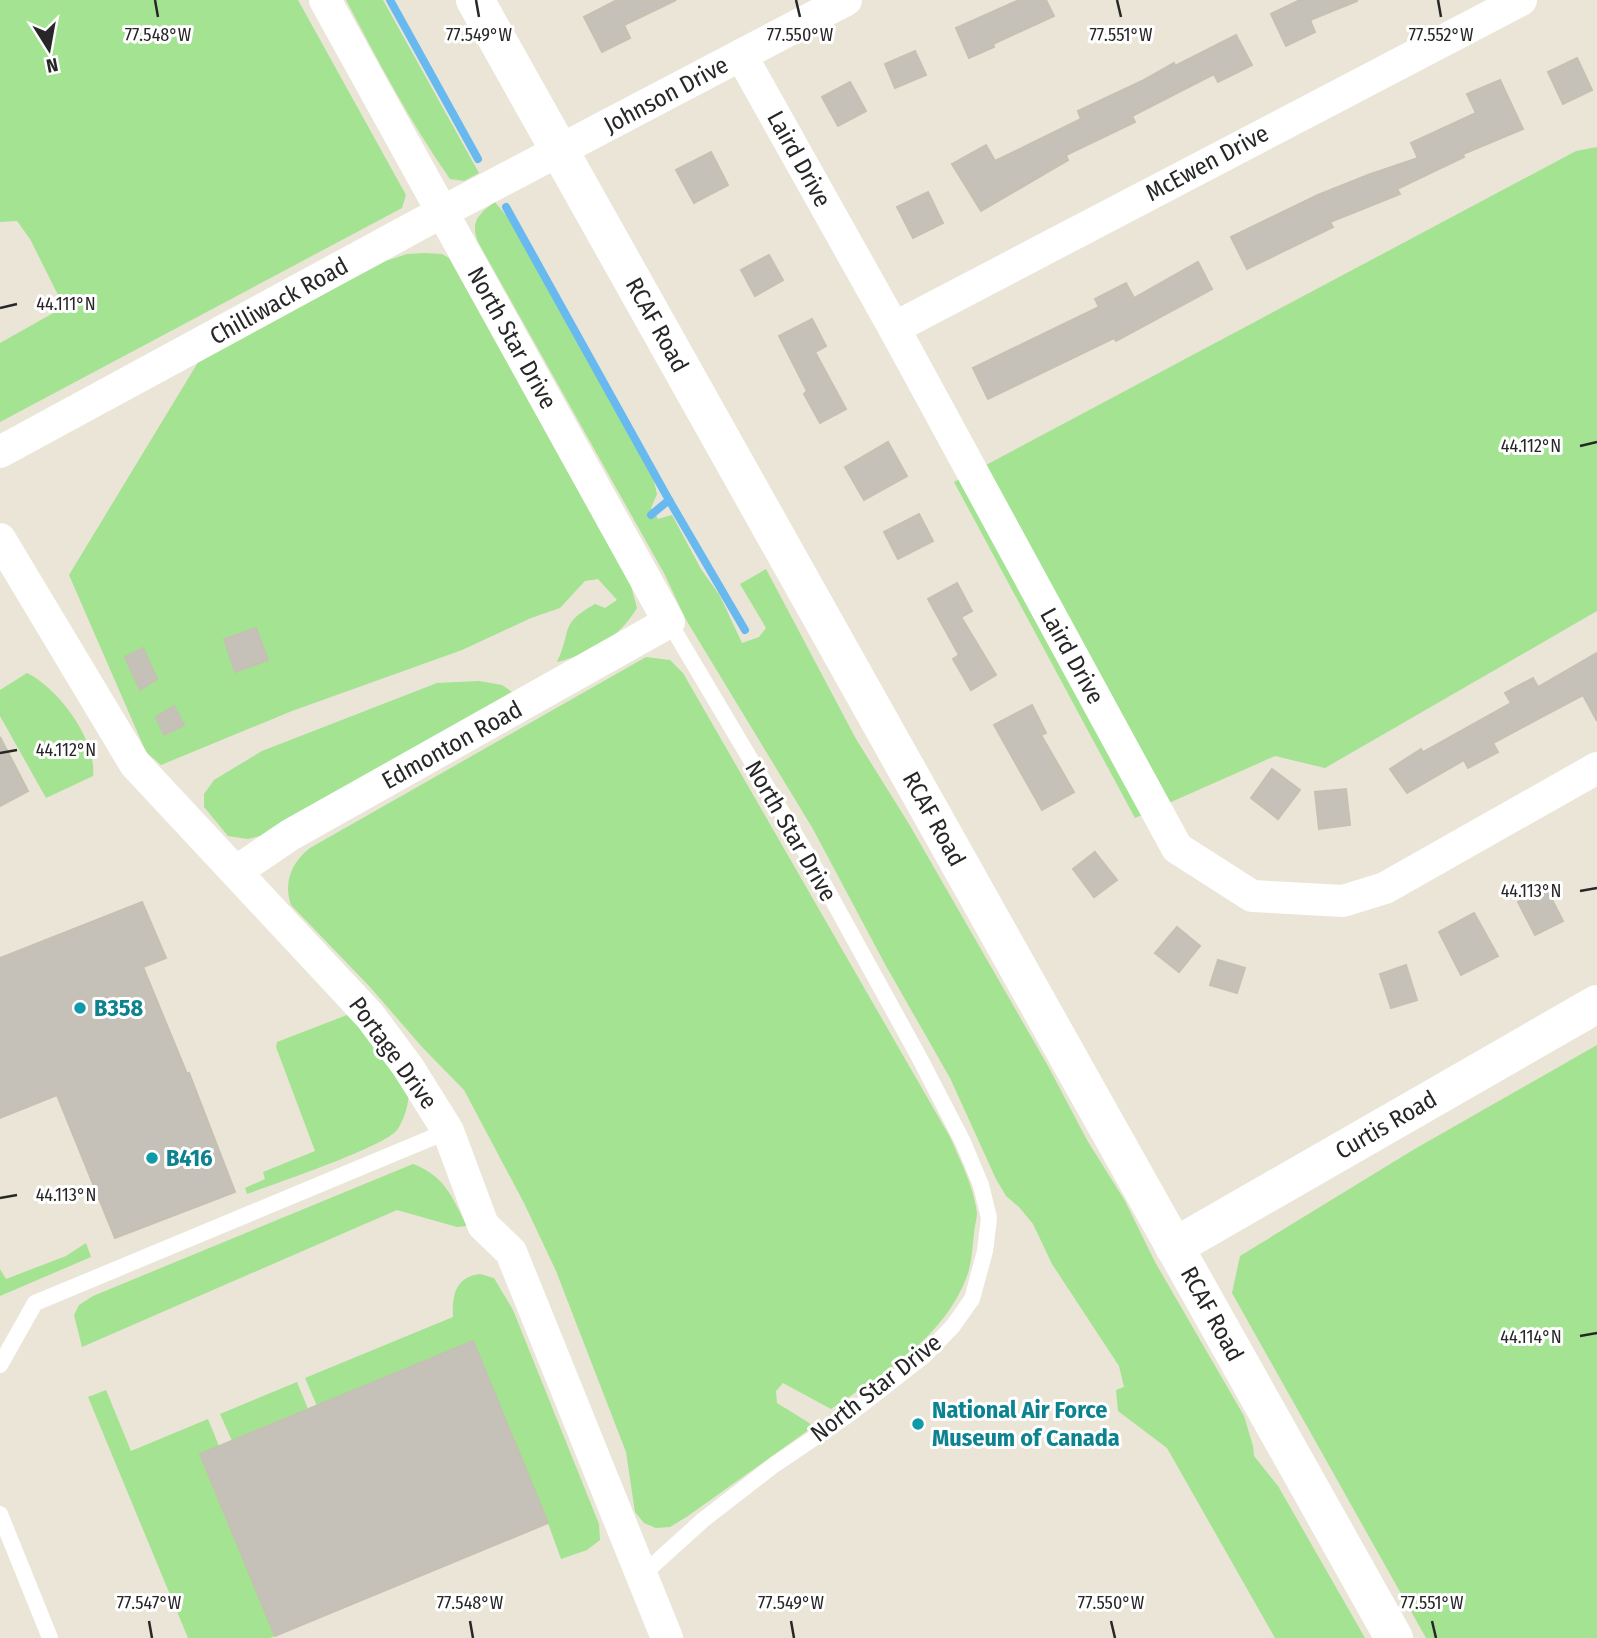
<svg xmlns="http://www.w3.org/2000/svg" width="1597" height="1638" font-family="'Fira Sans Condensed',sans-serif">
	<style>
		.green { fill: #a3e392 }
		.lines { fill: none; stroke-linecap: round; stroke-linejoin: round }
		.stream { stroke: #67b9f0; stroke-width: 8 }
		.building { fill: #c5c1b8; stroke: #c5c1b2; stroke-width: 2 }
		.lane { stroke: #fff; stroke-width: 16 }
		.street { stroke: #fff; stroke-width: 32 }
		.secondary { stroke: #fff; stroke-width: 38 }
		.ticks { fill: none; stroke: #272727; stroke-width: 2.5 }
		.culture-dot { fill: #0f9aa8; stroke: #fff; stroke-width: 2.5 }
		.labels { text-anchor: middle; stroke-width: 6; stroke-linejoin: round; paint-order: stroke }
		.street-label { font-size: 24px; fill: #272727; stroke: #fff }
		.culture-label { font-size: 24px; font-weight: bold; fill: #0d838f; stroke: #fff; text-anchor: start }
		.ticks-label { font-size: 18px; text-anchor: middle; fill: #272727; stroke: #fff; stroke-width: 6; stroke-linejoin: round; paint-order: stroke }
	</style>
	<rect width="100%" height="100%" fill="#eae5d7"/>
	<g class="green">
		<path d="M 0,0 L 298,0 L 406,195 L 402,208 L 0,422 L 0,343 L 64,307 L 30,239 L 17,221 L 0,222 Z"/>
		<path d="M 346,0 L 383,0 L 479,173 L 464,181 L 450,179 C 410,122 378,61 346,0 Z"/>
		<path d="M 1597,147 L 1597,611 L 1325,768 L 1275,756 L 1135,818 L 954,482 L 1576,151 Z"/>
		<path d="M 495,202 L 509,219 L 653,477 L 657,494 L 651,508 L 658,519 L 672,515 L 701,569 L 720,596 L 742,643 L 759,637 L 766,628 L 740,584 L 766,569 L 856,739 L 909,824 L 1048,1066 L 1087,1140 L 1125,1201 L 1155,1262 L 1244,1416 L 1253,1446 L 1254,1456 L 1278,1486 L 1365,1638 L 1275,1638 L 1167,1448 L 1118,1411 L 1116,1390 L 1124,1387 L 1119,1366 L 1052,1264 L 1033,1224 L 1019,1207 L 1006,1196 L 996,1179 L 950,1078 L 886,966 L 813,829 L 685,618 L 665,575 L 478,242 C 470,222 478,214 495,202 Z"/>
		<path d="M 425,253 L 442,254 L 449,258 L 631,586 L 637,608 C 619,638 591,654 557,662 C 573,629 558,625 595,604 L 605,608 L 617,600 L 598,579 L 585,581 L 560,608 L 531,618 L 462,650 L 292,711 L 161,765 L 146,752 L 69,575 L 200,359 L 386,261 L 407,254 Z"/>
		<path d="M 646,657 L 670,660 L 683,673 L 950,1137 C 960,1160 974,1187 977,1213 C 977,1220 974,1227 974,1234 C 972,1249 972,1262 967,1276 C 945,1337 882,1375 831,1409 L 783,1383 L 776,1391 L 777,1403 L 814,1426 L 688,1516 L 670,1527 L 656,1528 L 644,1523 L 635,1512 L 626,1452 L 556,1271 L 524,1203 L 464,1090 L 422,1047 L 370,987 L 291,905 C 283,882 292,862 310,848 Z"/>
		<path d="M 27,673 C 58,688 97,740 93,776 L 46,798 L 0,716 L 0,690 Z"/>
		<path d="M 479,681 L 502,685 L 512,692 L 264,835 L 248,839 L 228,836 L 204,807 L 204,794 L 214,780 L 262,751 L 437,683 Z"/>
		<path d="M 347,1015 L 359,1027 L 409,1094 C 408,1106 404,1120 397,1130 C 384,1147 274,1184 247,1194 L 245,1188 L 265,1179 L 263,1172 L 315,1151 L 276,1047 L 277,1042 Z"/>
		<path d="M 1597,1045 L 1597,1638 L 1426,1638 L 1232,1293 L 1240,1256 L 1413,1150 Z"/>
		<path d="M 413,1164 C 445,1176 452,1197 467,1226 L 457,1227 L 397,1210 L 82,1347 L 74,1315 L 79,1305 L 93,1296 Z"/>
		<path d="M 86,1243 L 91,1257 L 0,1296 L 0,1269 L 6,1279 L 66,1256 Z"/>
		<path d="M 480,1274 L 494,1278 L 513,1310 L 599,1524 L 600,1540 L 587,1550 L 561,1559 L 548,1523 L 473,1341 L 317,1406 L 305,1378 L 453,1317 C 452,1296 455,1277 480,1274 Z"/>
		<path d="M 297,1382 L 308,1409 L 232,1441 L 220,1414 Z"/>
		<path d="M 106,1390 L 131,1451 L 208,1419 L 219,1446 L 200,1455 L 275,1636 L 270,1638 L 188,1638 L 88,1397 Z"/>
	</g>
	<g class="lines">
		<g class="stream">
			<path d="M 390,0 L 478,159"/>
			<path d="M 506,207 L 669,500 L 745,630"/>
			<path d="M 651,515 L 669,500"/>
		</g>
	</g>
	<g class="building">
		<path d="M 617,0 L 676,0 L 624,25 L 630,38 L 602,52 L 584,17 Z"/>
		<path d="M 1019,0 L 1046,0 L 1054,16 L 993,44 L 994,47 L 969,58 L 956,28 Z"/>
		<path d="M 1300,0 L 1357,0 L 1357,1 L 1310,20 L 1315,32 L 1286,46 L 1271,14 Z"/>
		<path d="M 1236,35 L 1252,65 L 1218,82 L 1214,74 L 1132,116 L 1135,122 L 1066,155 L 1068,160 L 981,211 L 952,164 L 986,145 L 995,161 L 1081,119 L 1078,111 L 1142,81 L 1174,63 L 1175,66 Z"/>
		<path d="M 915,51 L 926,75 L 895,88 L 885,64 Z"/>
		<path d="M 1577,58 L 1592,90 L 1563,104 L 1548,72 Z"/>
		<path d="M 1500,80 L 1523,129 L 1463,154 L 1464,157 L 1397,189 L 1400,194 L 1330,222 L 1333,227 L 1247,269 L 1231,237 L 1318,195 L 1368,175 L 1418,158 L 1411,143 L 1476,113 L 1467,94 Z"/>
		<path d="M 850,82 L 866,111 L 838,126 L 822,97 Z"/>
		<path d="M 711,152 L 728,185 L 694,203 L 676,170 Z"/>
		<path d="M 928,192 L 943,223 L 913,238 L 897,207 Z"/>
		<path d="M 769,255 L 783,280 L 755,296 L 741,270 Z"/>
		<path d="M 1198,262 L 1212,289 L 1116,341 L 1114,338 L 988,399 L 973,368 L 1099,307 L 1095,299 L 1126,283 L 1134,298 Z"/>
		<path d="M 812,319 L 826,346 L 815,352 L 846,409 L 820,423 L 804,394 L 807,391 L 779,336 Z"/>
		<path d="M 888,442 L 907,476 L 864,500 L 845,467 Z"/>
		<path d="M 919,514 L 933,541 L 898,559 L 884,532 Z"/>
		<path d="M 957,583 L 972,611 L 961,617 L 996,675 L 971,690 L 953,659 L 959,655 L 928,599 Z"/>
		<path d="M 256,628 L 268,660 L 235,672 L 224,639 Z"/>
		<path d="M 143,648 L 157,679 L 140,690 L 125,657 Z"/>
		<path d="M 1597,653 L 1597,721 L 1583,695 L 1493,743 L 1498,752 L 1468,768 L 1464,760 L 1407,793 L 1390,769 L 1421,749 L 1423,752 L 1511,703 L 1505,693 L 1533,678 L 1538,687 Z"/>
		<path d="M 1032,705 L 1046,733 L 1041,735 L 1074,792 L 1042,810 L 994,725 Z"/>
		<path d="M 174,706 L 184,725 L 164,735 L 156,717 Z"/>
		<path d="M 0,737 L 28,791 L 0,806 Z"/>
		<path d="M 1272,769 L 1300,790 L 1278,819 L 1251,798 Z"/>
		<path d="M 1346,789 L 1350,825 L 1319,829 L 1315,792 Z"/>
		<path d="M 1095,852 L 1117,880 L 1094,897 L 1073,869 Z"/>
		<path d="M 1546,888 L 1563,921 L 1535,935 L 1518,902 Z"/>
		<path d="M 142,902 L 166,958 L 143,967 L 187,1074 L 189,1073 L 235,1192 L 115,1238 L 57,1095 L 0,1118 L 0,958 Z"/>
		<path d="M 1474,913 L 1498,956 L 1461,975 L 1439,932 Z"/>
		<path d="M 1177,927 L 1200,946 L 1179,972 L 1155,953 Z"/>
		<path d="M 1218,960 L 1245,968 L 1237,993 L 1210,985 Z"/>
		<path d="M 1406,965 L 1417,1000 L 1391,1008 L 1380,974 Z"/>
		<path d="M 473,1341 L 548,1523 L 275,1636 L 200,1454 Z"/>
	</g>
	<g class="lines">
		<g class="lane">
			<path d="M 0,1365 L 35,1303 L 448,1131"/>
			<path d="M 0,1514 L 50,1638"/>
			<path d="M 641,1576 L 703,1520 L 774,1465 L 851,1413 L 924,1356 L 953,1326 L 972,1299 L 985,1251 L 989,1218 L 981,1185 L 963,1142 L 919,1057 L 815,868 L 669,622"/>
		</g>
		<g class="street">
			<path d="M 741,55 L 894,328 L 1177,848 L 1252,896 L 1343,901 L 1385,888 L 1597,768"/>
			<path d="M 894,328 L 1521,0"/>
			<path d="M 0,452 L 442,212 L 846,0"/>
			<path d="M 0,539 L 135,764 L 370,1016 L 408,1067 L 448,1131 L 483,1225 L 511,1252 L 667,1638"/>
			<path d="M 237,871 L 290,835 L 669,622 L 325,0"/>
		</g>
		<g class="secondary">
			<path d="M 475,0 L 1394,1638"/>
			<path d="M 1174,1247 L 1597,1004"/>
		</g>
	</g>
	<path class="ticks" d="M 155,0 L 158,17M 476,0 L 479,17M 796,0 L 800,17M 1117,0 L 1121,17M 1438,0 L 1441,17M 0,308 L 17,304M 1580,446 L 1597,442M 0,753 L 17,750M 1580,891 L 1597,888M 0,1198 L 17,1195M 1580,1336 L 1597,1333M 149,1621 L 152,1638M 470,1621 L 473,1638M 791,1621 L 794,1638M 1111,1621 L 1115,1638M 1432,1621 L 1436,1638"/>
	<g class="culture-dot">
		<circle cx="80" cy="1008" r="7"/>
		<circle cx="152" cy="1158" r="7"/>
		<circle cx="918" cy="1424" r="7"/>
	</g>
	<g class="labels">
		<g class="street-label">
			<text transform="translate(666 95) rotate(-28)" y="8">Johnson Drive</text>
			<text transform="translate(799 159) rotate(61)" y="8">Laird Drive</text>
			<text transform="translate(1207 163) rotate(-28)" y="8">McEwen Drive</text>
			<text transform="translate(279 301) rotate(-29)" y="8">Chilliwack Road</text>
			<text transform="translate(657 325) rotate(61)" y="8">RCAF Road</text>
			<text transform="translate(512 338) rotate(61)" y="8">North Star Drive</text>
			<text transform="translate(1072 656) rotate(61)" y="8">Laird Drive</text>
			<text transform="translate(452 745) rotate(-29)" y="8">Edmonton Road</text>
			<text transform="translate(934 819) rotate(61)" y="8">RCAF Road</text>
			<text transform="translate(791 831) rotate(60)" y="8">North Star Drive</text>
			<text transform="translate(393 1053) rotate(54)" y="8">Portage Drive</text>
			<text transform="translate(1386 1125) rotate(-30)" y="8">Curtis Road</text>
			<text transform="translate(1212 1314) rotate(61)" y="8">RCAF Road</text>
			<text transform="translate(876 1388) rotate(-38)" y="8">North Star Drive</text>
		</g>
		<g class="culture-label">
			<text x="94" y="1016">B358</text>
			<text x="166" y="1166">B416</text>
			<text x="932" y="1418">National Air Force<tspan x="932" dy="28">Museum of Canada</tspan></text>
		</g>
	</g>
	<g class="ticks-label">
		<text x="158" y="41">77.548°W</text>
		<text x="479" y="41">77.549°W</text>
		<text x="800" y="41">77.550°W</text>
		<text x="1121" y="41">77.551°W</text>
		<text x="1441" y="41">77.552°W</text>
		<text x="66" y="310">44.111°N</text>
		<text x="1531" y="452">44.112°N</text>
		<text x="66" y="756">44.112°N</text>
		<text x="1531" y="897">44.113°N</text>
		<text x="66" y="1201">44.113°N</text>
		<text x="1531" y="1343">44.114°N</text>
		<text x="149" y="1609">77.547°W</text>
		<text x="470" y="1609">77.548°W</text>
		<text x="791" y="1609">77.549°W</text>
		<text x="1111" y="1609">77.550°W</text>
		<text x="1432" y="1609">77.551°W</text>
	</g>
	<g transform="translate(49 49) rotate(169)" stroke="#ffffff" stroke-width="5" paint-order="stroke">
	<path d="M0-5L12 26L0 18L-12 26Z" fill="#272727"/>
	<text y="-10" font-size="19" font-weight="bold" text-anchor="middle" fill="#272727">N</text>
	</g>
</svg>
